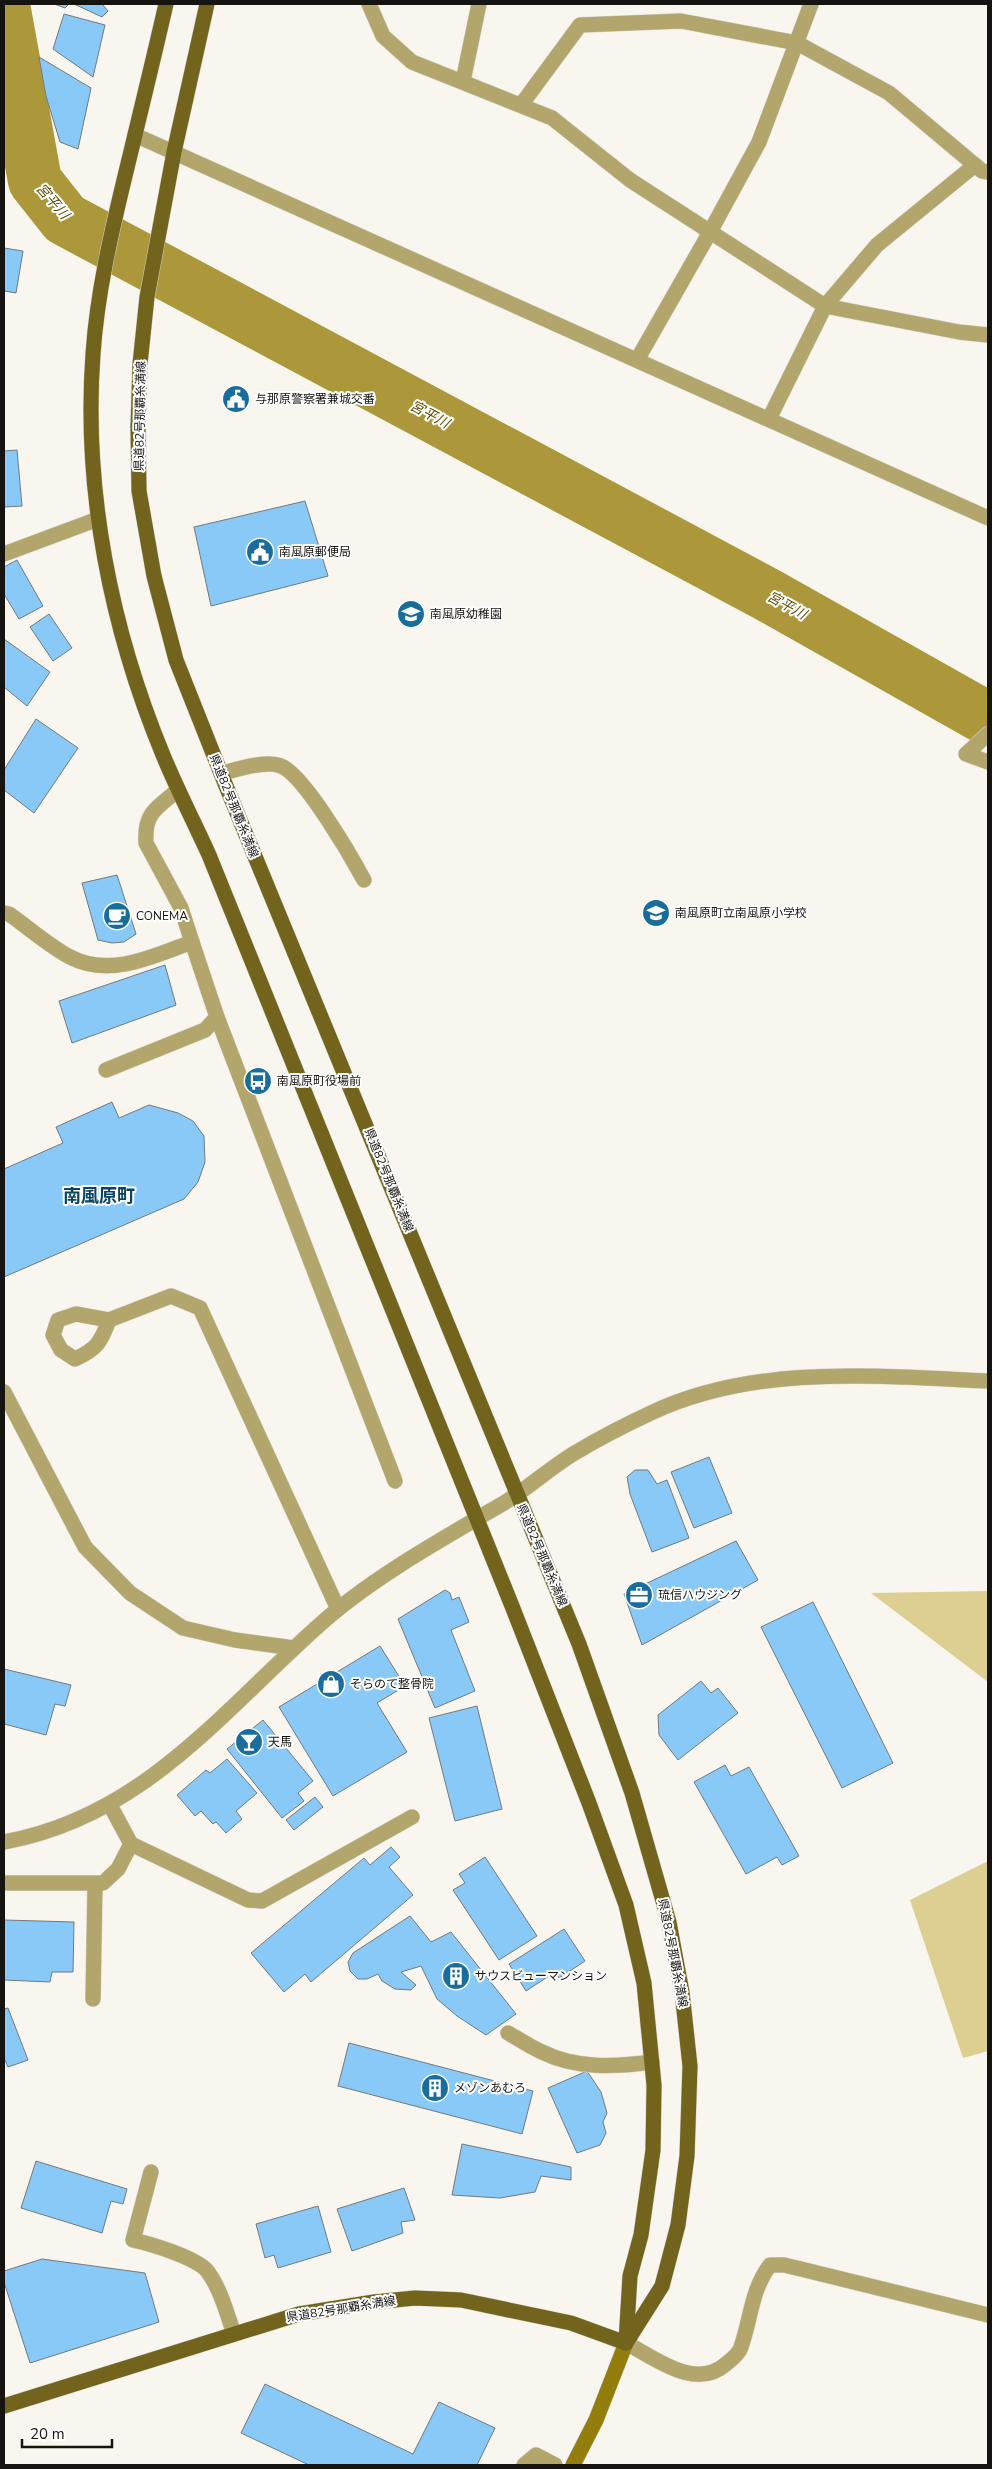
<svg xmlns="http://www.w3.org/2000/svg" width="992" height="2469" font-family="'Nunito Sans','Noto Sans JP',sans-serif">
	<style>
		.green { fill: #ddcf91 }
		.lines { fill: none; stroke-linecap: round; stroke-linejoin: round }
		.river { stroke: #ac983a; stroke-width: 54 }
		.building { fill: #89c9f7; stroke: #73797e }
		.service-casing { stroke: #d4d2cb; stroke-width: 16 }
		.minor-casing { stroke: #d4d2cb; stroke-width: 16 }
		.tertiary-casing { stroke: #d4d2cb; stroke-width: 16 }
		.secondary-casing { stroke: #d4d2cb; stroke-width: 16 }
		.primary-casing { stroke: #d4d2cb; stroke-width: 16 }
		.service { stroke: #b3a66c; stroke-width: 15 }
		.minor { stroke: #b3a66c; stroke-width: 15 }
		.tertiary { stroke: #b3a66c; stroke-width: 15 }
		.secondary { stroke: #937e0d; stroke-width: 15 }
		.primary { stroke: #72631d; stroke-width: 15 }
		.labels { text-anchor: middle; stroke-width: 4; stroke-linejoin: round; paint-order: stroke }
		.poi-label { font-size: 12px; fill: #151411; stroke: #fff; text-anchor: start }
		.street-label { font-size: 12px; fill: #151411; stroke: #fff }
		.water-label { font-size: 14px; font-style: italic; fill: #5c4e01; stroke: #fff }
		.district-label { font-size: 18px; font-weight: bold; fill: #094465; stroke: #fff }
	</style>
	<rect width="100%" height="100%" fill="#f8f6ee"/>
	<g class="green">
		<path d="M 988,1591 L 988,1682 L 871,1593 Z"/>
		<path d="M 988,1861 L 988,2051 L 963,2058 L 910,1900 Z"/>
	</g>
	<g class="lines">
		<path class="river" d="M 4,10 L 35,181 L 65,219 L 768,595 L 988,719"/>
	</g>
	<g class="building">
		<path d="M 54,4 L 69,4 L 65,8 Z"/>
		<path d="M 74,4 L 102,4 L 108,11 L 102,17 Z"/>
		<path d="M 64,14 L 105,25 L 93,77 L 53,49 Z"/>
		<path d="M 39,57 L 91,88 L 78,149 L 60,142 L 46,96 Z"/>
		<path d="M 4,248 L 23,251 L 16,293 L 4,291 Z"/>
		<path d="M 17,450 L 22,506 L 4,507 L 4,451 Z"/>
		<path d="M 305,501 L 328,576 L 211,606 L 194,527 Z"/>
		<path d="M 17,560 L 43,606 L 19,619 L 4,594 L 4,567 Z"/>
		<path d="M 49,614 L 72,648 L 53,661 L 30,627 Z"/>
		<path d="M 4,639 L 50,672 L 27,706 L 4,687 Z"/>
		<path d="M 36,719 L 78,748 L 34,813 L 4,790 L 4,770 Z"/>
		<path d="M 117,875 L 136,934 L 124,942 L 112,943 L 98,940 L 82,883 Z"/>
		<path d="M 165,965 L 176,1005 L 72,1043 L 59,1001 Z"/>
		<path d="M 112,1102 L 119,1118 L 149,1105 L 178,1113 L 193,1121 L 204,1136 L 205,1162 L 198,1182 L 184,1199 L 4,1277 L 4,1169 L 63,1143 L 56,1127 Z"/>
		<path d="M 709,1457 L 732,1513 L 694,1528 L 671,1472 Z"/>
		<path d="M 635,1470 L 648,1470 L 657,1484 L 667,1480 L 689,1538 L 652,1552 L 630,1494 L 627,1477 Z"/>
		<path d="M 736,1541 L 758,1580 L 642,1645 L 624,1594 Z"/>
		<path d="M 445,1590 L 450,1593 L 452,1600 L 459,1597 L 469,1622 L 451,1630 L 475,1691 L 435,1708 L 398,1619 Z"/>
		<path d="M 813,1602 L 893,1763 L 842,1788 L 761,1627 Z"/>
		<path d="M 380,1646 L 405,1686 L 377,1703 L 407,1752 L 333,1796 L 279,1707 Z"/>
		<path d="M 4,1669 L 71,1685 L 65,1706 L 55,1704 L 46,1735 L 4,1724 Z"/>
		<path d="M 701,1681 L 711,1693 L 718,1688 L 738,1713 L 678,1760 L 659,1735 L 658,1715 Z"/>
		<path d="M 477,1706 L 502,1809 L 455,1821 L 429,1718 Z"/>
		<path d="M 263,1720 L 313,1781 L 298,1793 L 304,1801 L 282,1818 L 227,1749 Z"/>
		<path d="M 227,1759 L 257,1793 L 236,1811 L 242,1819 L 226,1833 L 216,1822 L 213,1824 L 201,1811 L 195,1816 L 177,1795 L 206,1770 L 210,1773 Z"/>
		<path d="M 725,1765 L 731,1776 L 749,1767 L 799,1856 L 782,1865 L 777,1857 L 746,1874 L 694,1782 Z"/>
		<path d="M 315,1797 L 323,1807 L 294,1830 L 286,1820 Z"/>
		<path d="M 391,1847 L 400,1857 L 389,1867 L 413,1895 L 311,1982 L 305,1974 L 284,1992 L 251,1953 L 364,1858 L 370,1865 Z"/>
		<path d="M 485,1857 L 537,1936 L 499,1960 L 453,1890 L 465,1883 L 459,1874 Z"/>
		<path d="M 410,1916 L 431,1942 L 451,1932 L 516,2014 L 486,2035 L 457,2016 L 437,1999 L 421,1966 L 401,1972 L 416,1985 L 411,1990 L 395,1989 L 382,1981 L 378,1974 L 367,1979 L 358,1979 L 350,1971 L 348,1962 L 353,1953 Z"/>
		<path d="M 4,1920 L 74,1922 L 73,1972 L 52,1972 L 50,1982 L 4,1980 Z"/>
		<path d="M 564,1929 L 585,1961 L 559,1978 L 555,1972 L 526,1991 L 509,1964 Z"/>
		<path d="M 8,2008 L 28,2060 L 8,2067 L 4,2058 L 4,2009 Z"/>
		<path d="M 349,2043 L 533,2091 L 522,2134 L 338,2086 Z"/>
		<path d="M 587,2071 L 601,2092 L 607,2113 L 603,2122 L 606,2133 L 600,2145 L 577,2153 L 548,2088 Z"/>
		<path d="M 462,2144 L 571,2167 L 571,2180 L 541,2176 L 535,2192 L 500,2198 L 452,2195 Z"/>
		<path d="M 36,2161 L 127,2189 L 123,2204 L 111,2201 L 102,2233 L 21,2208 Z"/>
		<path d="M 404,2188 L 415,2220 L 401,2222 L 403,2233 L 352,2251 L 337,2209 Z"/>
		<path d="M 318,2206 L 331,2252 L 278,2268 L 274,2255 L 265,2258 L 256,2224 Z"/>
		<path d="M 42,2259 L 145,2273 L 159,2322 L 30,2363 L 4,2282 L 4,2271 Z"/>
		<path d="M 265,2384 L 413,2454 L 439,2402 L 495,2428 L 477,2465 L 309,2465 L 241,2433 Z"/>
	</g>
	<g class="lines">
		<g class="service-casing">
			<g id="service">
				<path d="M 221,774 C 236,769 267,760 281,766 C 304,775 351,856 364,880"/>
				<path d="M 217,1017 L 395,1481"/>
				<path d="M 106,1070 L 205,1030 L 217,1017 L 192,942"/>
				<path d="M 109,1320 L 76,1314 L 58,1320 L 53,1335 L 61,1350 L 75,1359 C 97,1349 101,1342 109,1320 L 171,1296 L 200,1308 L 338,1609"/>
				<path d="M 110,1805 L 131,1844 L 248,1900 L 262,1901 L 412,1817"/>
				<path d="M 4,1883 L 103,1883 L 118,1869 L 131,1844"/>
				<path d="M 93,1999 L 95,1885"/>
				<path d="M 508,2033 C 519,2039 530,2047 542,2052 C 576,2069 615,2067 652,2062"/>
				<path d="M 151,2172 L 133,2240 C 151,2244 198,2258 208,2272 C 221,2290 227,2314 234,2334"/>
			</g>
		</g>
		<g class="minor-casing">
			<g id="minor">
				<path d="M 369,4 L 383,36 L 412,62 L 552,118 L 630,180 L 825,306 L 959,332 L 988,335"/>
				<path d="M 463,81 L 479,4"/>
				<path d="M 521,105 L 580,25 L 681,21 L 797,43 L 889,93 L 982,171 L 988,172"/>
				<path d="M 135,135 L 988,518"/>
				<path d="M 637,360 L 710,232 L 759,142 L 811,4"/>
				<path d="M 769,419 L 825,306 L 877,245 L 975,165"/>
				<path d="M 4,554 L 98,519"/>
				<path d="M 988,734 L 966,754 L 988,762"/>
				<path d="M 4,913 L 9,914 C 29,928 49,946 70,957 C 110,978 154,956 192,942 L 181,908 L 146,843 C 144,812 157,808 178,790"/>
				<path d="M 4,1392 L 85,1547 L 130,1593 L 183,1628 L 235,1640 L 294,1648"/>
				<path d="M 626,2343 C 655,2358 695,2391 726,2364 C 731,2360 739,2354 741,2347 C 751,2319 751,2290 770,2265 L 784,2265 L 805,2270 L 988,2315"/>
				<path d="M 524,2465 L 536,2455 L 555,2465"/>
			</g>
		</g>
		<g class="tertiary-casing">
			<path id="tertiary" d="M 4,1842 C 141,1817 218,1716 316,1628 C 368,1580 442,1539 504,1503 C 528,1488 549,1469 573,1454 C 598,1439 627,1424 653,1412 C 756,1364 878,1376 988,1381"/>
		</g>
		<g class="secondary-casing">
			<path id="secondary" d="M 573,2465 L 596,2420 L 626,2343"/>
		</g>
		<g class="primary-casing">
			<g id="primary">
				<path d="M 166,4 C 153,61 139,118 125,176 C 111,234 97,294 93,354 C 83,490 111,629 163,755 C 177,789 194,822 209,855 L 512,1606 L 589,1803 L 626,1905 L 644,1983 L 654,2085 L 653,2150 L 641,2235 L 630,2276 L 626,2342"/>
				<path d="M 207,4 L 174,152 L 147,297 L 140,364 L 138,428 L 139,491 L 154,576 L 176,660 L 226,786 L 579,1644 L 632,1793 L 669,1922 L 682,1992 L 690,2066 L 687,2156 L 678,2225 L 662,2286 L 626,2343"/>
				<path d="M 4,2406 L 299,2314 L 374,2302 L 415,2298 L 461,2300 L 571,2323 L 626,2343"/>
			</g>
		</g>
		<use href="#service" class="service"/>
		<use href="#minor" class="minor"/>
		<use href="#tertiary" class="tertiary"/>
		<use href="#secondary" class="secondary"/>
		<use href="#primary" class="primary"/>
	</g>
	<defs>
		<g id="civic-disc" transform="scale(1.4375)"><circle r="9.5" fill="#186d9d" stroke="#fff"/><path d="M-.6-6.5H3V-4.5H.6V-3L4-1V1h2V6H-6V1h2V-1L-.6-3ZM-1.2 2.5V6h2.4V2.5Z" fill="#fff"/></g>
		<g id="school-disc" transform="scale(1.4375)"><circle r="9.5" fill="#186d9d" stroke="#fff"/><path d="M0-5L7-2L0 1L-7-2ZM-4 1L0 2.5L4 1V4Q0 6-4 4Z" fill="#fff"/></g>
		<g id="cafe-disc" transform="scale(1.4375)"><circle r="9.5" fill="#186d9d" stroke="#fff"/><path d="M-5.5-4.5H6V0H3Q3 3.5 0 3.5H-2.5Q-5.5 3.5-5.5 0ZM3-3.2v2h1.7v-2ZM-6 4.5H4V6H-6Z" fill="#fff"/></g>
		<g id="bus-disc" transform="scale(1.4375)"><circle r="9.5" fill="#186d9d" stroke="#fff"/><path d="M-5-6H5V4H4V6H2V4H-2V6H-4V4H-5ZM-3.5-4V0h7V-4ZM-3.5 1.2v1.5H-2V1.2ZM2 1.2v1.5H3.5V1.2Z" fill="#fff"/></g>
		<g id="office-disc" transform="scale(1.4375)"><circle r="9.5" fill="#186d9d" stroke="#fff"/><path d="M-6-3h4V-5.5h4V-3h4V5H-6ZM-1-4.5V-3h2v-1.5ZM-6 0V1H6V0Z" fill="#fff"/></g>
		<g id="shop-disc" transform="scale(1.4375)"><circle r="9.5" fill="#186d9d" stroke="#fff"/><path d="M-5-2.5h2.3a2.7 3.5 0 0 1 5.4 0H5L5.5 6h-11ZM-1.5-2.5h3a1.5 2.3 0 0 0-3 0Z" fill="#fff"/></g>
		<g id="bar-disc" transform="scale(1.4375)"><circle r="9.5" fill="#186d9d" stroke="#fff"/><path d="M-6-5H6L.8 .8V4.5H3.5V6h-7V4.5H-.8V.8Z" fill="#fff"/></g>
		<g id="building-disc" transform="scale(1.4375)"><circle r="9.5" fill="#186d9d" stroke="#fff"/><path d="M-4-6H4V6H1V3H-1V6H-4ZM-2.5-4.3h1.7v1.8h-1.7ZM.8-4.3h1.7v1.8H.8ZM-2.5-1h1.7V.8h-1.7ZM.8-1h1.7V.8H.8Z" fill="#fff"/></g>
	</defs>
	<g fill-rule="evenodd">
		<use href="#civic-disc" x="236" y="399"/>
		<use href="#civic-disc" x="260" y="552"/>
		<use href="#school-disc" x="411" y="614"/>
		<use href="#school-disc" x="656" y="913"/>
		<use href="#cafe-disc" x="117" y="916"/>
		<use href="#bus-disc" x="258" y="1081"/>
		<use href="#office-disc" x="639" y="1595"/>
		<use href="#shop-disc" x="331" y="1684"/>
		<use href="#bar-disc" x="249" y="1742"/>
		<use href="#building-disc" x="456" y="1976"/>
		<use href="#building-disc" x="435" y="2088"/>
	</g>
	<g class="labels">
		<g class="poi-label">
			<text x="255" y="403">与那原警察署兼城交番</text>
			<text x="279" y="556">南風原郵便局</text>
			<text x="430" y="618">南風原幼稚園</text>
			<text x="675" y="917">南風原町立南風原小学校</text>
			<text x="136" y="920">CONEMA</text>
			<text x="277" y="1085">南風原町役場前</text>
			<text x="658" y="1599">琉信ハウジング</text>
			<text x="350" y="1688">そらのて整骨院</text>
			<text x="268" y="1746">天馬</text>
			<text x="475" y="1980">サウスビューマンション</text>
			<text x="454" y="2092">メゾンあむろ</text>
		</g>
		<g class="street-label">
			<text transform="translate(140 416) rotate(-89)" y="4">県道82号那覇糸満線</text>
			<text transform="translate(234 806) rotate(68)" y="4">県道82号那覇糸満線</text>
			<text transform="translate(389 1180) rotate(68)" y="4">県道82号那覇糸満線</text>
			<text transform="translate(542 1555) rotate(67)" y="4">県道82号那覇糸満線</text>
			<text transform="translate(673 1953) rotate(79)" y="4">県道82号那覇糸満線</text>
			<text transform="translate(341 2309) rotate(-9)" y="4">県道82号那覇糸満線</text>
		</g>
		<g class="water-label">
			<text transform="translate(53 201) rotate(49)" y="5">宮平川</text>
			<text transform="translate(430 414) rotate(28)" y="5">宮平川</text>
			<text transform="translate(787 605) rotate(29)" y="5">宮平川</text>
		</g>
		<g class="district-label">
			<text x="99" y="1202">南風原町</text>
		</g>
	</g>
	<rect width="992" height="2469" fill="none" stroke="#151411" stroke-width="10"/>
	<path d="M22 2439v8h90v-8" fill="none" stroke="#151411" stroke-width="2.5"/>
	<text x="30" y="2439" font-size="15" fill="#151411" stroke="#ffffff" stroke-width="4" paint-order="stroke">20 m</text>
</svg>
